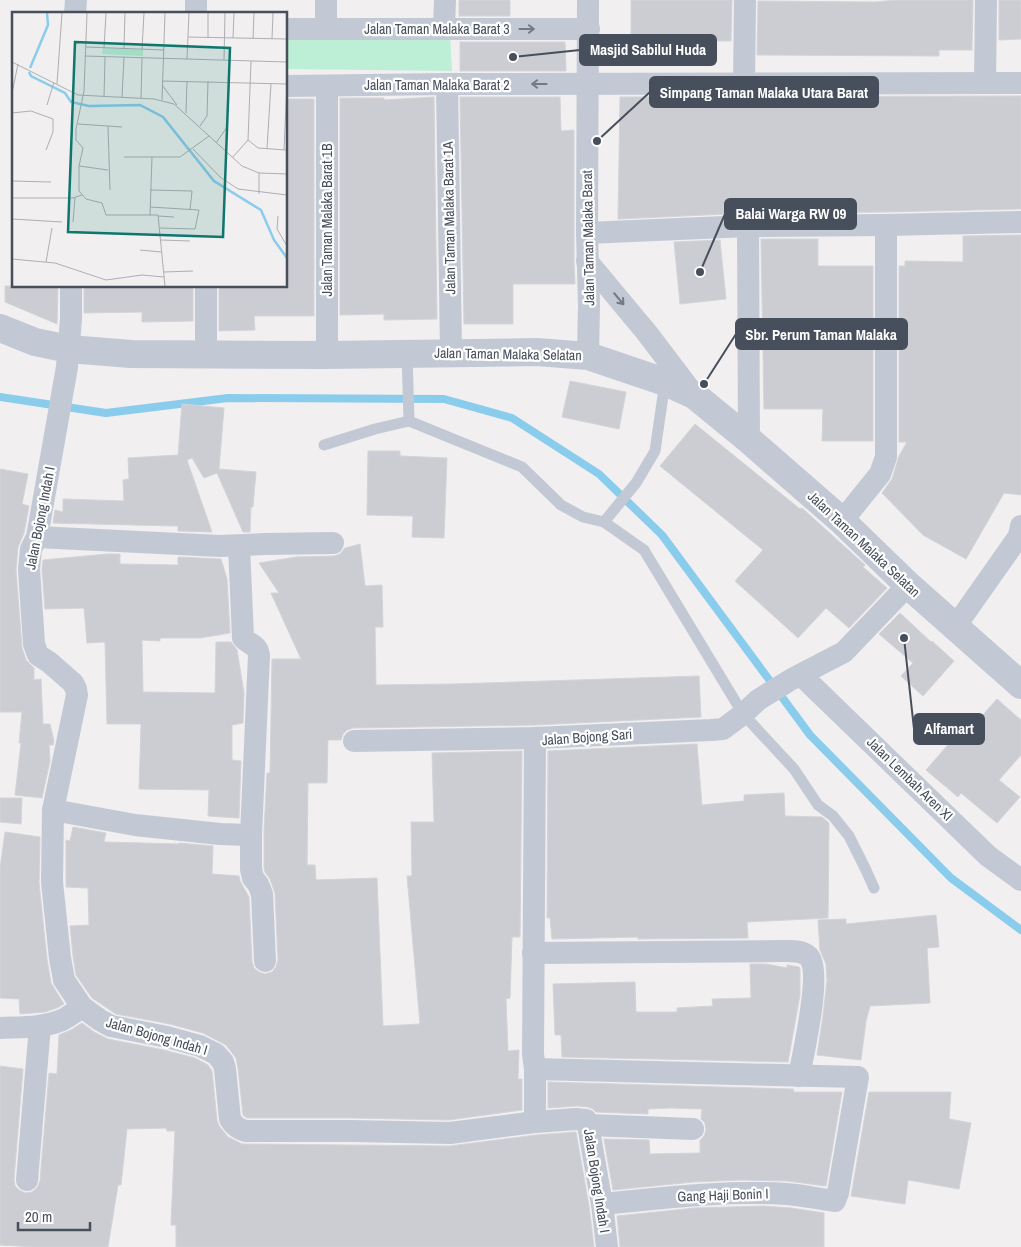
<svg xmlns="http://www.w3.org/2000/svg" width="1021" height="1247" font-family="'Archivo Narrow',sans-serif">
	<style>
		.green { fill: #bdefd6 }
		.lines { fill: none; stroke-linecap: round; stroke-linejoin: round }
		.stream { stroke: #8accec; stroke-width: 8 }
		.building { fill: #cccdd3; stroke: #d3d4da }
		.service { stroke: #c2c9d4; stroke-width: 11 }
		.minor { stroke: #c2c9d4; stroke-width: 22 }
		.tertiary { stroke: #c2c9d4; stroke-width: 28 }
		.oneway { stroke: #727a86 }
		.labels { text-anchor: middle; stroke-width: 4.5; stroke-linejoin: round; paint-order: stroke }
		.street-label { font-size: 14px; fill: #474f5c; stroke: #fff }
		.inset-river { fill: none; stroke: #8accec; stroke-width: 2.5 }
		.inset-road { fill: none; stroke: #adafb4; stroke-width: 1 }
		.view { fill: #0f766e; fill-opacity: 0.15; stroke: #0f766e; stroke-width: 2.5 }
		.inset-edge { fill: none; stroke: #474f5c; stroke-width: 2.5 }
		.leader { fill: none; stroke: #474f5c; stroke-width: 2 }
		.callout-dot { fill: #474f5c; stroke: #fff; stroke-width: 2 }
		.callout { fill: #474f5c; stroke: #474f5c; stroke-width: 2 }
		.callout-label { font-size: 15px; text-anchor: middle; font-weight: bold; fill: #fff }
	</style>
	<rect width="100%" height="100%" fill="#f1efef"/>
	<path class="green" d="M 286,31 L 450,35 L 452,71 L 286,69 Z"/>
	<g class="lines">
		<path class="stream" d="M 0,397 L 106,413 L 228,398 L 444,399 L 512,418 L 599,474 L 662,535 L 810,735 L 951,878 L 1021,930"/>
	</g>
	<g class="building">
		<rect x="459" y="0" width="51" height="16"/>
		<path d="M 631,0 L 732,0 L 731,41 L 713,41 L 705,46 L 700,48 L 677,48 L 677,55 L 644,55 L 644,39 L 631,39 Z"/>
		<path d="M 896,0 L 973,0 L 972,50 L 939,50 L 939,56 L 757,55 L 758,1 L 875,2 Z"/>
		<path d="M 999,0 L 1021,0 L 1021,39 L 999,40 Z"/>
		<path d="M 460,42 L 565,42 L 566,71 L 460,71 Z"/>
		<path d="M 1021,96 L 1021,209 L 886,212 L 748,213 L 618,219 L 620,97 Z"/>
		<path d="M 434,97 L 437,319 L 384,320 L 384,314 L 340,315 L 340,98 L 384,98 L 384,100 Z"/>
		<path d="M 460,97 L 560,97 L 561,131 L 574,130 L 574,263 L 575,284 L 513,284 L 513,324 L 464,324 Z"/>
		<path d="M 286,99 L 314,99 L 314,316 L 254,316 L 255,330 L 219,331 L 219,286 L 286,286 Z"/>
		<path d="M 1021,235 L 1021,495 L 1004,493 L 966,559 L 923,535 L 882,493 L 892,479 L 899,456 L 907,442 L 899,442 L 899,266 L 905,266 L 905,261 L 963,262 L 963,236 Z"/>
		<path d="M 761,239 L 818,239 L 818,266 L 873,266 L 873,441 L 822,441 L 823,409 L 764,409 Z"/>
		<path d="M 720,240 L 726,299 L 680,304 L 674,242 Z"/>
		<path d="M 5,286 L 58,286 L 57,324 L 5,302 Z"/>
		<path d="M 84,286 L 193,286 L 193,321 L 142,322 L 142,312 L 84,313 Z"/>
		<path d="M 570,381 L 626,392 L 619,429 L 562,417 Z"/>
		<path d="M 182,404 L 224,408 L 219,469 L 256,472 L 253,507 L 251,507 L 250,532 L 243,532 L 217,473 L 204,478 L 192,458 L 187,460 L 212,532 L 178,531 L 178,526 L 174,526 L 53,523 L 55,510 L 63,512 L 63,499 L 124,501 L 123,480 L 129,479 L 128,458 L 178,455 Z"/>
		<path d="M 695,424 L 800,509 L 802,508 L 865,565 L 863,567 L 887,588 L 849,628 L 826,608 L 798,638 L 735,581 L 763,550 L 660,466 Z"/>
		<path d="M 368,451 L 400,451 L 400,456 L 447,458 L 444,538 L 412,537 L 413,516 L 367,515 Z"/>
		<path d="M 0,469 L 28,474 L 22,504 L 29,506 L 24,533 L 18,547 L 16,570 L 22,648 L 26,660 L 34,668 L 34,680 L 41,679 L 43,724 L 50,724 L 54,741 L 53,745 L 49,745 L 50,761 L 42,798 L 15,795 L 21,743 L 19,743 L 22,712 L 0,712 Z"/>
		<path d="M 360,544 L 365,586 L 382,585 L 383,627 L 375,627 L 376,685 L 453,684 L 699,676 L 701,717 L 535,725 L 353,728 L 347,730 L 343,734 L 341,740 L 328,740 L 327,783 L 308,783 L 307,865 L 315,865 L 316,880 L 377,878 L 383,1026 L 420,1024 L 407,876 L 412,876 L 411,822 L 434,822 L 432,753 L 522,751 L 520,937 L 512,937 L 510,998 L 506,999 L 508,1051 L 519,1050 L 518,1079 L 522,1079 L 522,1110 L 449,1120 L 352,1118 L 247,1118 L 243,1115 L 238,1068 L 236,1058 L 226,1045 L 203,1033 L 170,1024 L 116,1014 L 92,998 L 76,975 L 73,956 L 70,926 L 89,925 L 88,888 L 66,887 L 66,840 L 70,841 L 73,827 L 106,833 L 104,842 L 179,844 L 179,843 L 213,846 L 212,874 L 239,876 L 240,881 L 249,897 L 252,962 L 254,968 L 259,972 L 265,974 L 272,972 L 276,967 L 278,960 L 275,893 L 270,879 L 265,872 L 264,868 L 264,832 L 267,773 L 270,773 L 272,659 L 301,659 L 271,593 L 279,593 L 259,563 L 296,557 L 334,556 L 340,554 L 345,548 Z"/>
		<path d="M 107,554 L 120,554 L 120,564 L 178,565 L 178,557 L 221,559 L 227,579 L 230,633 L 200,638 L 160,638 L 160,641 L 142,640 L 143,692 L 215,693 L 216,642 L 231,642 L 237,650 L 244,693 L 243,723 L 232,725 L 232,760 L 241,761 L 239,818 L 208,816 L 209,790 L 139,789 L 141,724 L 107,724 L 105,642 L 87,643 L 84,608 L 45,609 L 42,569 L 43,560 Z"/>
		<path d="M 900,613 L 931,642 L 932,641 L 954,661 L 923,696 L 901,676 L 913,663 L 879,634 Z"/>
		<path d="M 997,699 L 1021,720 L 1021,755 L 999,780 L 1020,797 L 997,823 L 961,793 L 958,797 L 926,770 L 959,732 L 964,736 Z"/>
		<path d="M 697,744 L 702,805 L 744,801 L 744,795 L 784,793 L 785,816 L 822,817 L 829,823 L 828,918 L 747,922 L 748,938 L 638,939 L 638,937 L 552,939 L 550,918 L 547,918 L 548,751 Z"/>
		<path d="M 0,798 L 22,798 L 21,824 L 0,822 Z"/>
		<path d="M 5,832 L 40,837 L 39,883 L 47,959 L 51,983 L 64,1004 L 57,1008 L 45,1012 L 20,1014 L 19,999 L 0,998 L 0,868 Z"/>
		<path d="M 936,915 L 939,947 L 927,948 L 930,1003 L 870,1006 L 866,1021 L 861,1060 L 817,1055 L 823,1016 L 827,980 L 826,964 L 820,950 L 818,920 L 846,919 L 846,924 Z"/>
		<path d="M 750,964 L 766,964 L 787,968 L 787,965 L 799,967 L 800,969 L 800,995 L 788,1062 L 562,1057 L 561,1035 L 555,1035 L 553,984 L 635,982 L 636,1012 L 677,1012 L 677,1008 L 713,1006 L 712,999 L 751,998 Z"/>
		<path d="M 82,1023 L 94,1032 L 108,1039 L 164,1050 L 195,1058 L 208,1065 L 212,1071 L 217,1120 L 219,1126 L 228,1137 L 242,1144 L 450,1146 L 536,1135 L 576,1132 L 589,1206 L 594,1247 L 176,1247 L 176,1225 L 171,1225 L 175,1131 L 167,1131 L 166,1128 L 127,1129 L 121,1185 L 118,1185 L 108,1247 L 36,1247 L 0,1245 L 0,1066 L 23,1069 L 14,1179 L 15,1186 L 19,1190 L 25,1193 L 32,1192 L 37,1188 L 40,1181 L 49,1073 L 57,1074 L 59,1035 L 71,1030 Z"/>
		<path d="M 548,1082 L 793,1089 L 794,1092 L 842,1092 L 826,1186 L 787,1181 L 740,1180 L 693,1182 L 613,1190 L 604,1139 L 649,1140 L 650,1154 L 700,1153 L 700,1140 L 704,1136 L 706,1130 L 705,1123 L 701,1119 L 702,1109 L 670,1108 L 648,1109 L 648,1114 L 596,1112 L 593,1109 L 588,1107 L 577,1106 L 548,1108 Z"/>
		<path d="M 869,1092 L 951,1092 L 949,1119 L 971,1123 L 959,1189 L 908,1180 L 905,1204 L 851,1196 Z"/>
		<path d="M 763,1206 L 791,1208 L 824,1213 L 824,1247 L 620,1247 L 617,1216 L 695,1208 Z"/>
	</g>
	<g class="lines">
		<g class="service">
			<path d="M 407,353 L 409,421"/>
			<path d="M 324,445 L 375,429 L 409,421 L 522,467 L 561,505 L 583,517 L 604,522 L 644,550 L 743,714 L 794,769 L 818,805 L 833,816 L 849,836 L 865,868 L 874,888"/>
			<path d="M 604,522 L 636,483 L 655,451 L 665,382"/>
		</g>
		<g class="minor">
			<path d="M 75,14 L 76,0"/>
			<path d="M 196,14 L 196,0"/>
			<path d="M 326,28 L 326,0"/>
			<path d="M 286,29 L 589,29"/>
			<path d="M 444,29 L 445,0"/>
			<path d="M 985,83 L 986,0"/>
			<path d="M 447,84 L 451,352"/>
			<path d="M 744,84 L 745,0"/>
			<path d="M 286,86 L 447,84 L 1021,83"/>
			<path d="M 327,86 L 327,355"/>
			<path d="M 748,226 L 749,440"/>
			<path d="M 587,233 L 748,226 L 886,225 L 1021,222"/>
			<path d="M 587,261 L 647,333 L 694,395"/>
			<path d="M 71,286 L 71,319 L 67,367 L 37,537 L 31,549 L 29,569 L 34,644 L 38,655 L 49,662 L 73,683 L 76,689 L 77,695 L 53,810 L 52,882 L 60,958 L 64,980 L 82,1007 L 100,1020 L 111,1026 L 167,1037 L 200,1046 L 216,1054 L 223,1062 L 225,1069 L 230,1119 C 234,1126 238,1129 246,1131 L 352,1131 L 450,1133 L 535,1122 L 576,1119 L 586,1120 L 588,1125 L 602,1204 L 607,1247"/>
			<path d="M 206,286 L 206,355"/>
			<path d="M 588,356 L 589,305 L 587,233 L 588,0"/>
			<path d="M 842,521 L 880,474 L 886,457 L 886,225"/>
			<path d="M 37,537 L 220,546 L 265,544 L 333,543"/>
			<path d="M 239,546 L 243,638 C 250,645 257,644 259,655 L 251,835 L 251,869 L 253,878 L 258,884 L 262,894 L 265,961"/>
			<path d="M 955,627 L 1019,536 L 1021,526"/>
			<path d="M 801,675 L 988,856 L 1021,880"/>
			<path d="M 354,741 L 535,738 L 711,730 L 723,729 L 743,714 L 758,700 L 792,679 L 844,652 L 908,585"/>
			<path d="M 53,810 L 135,825 L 220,834 L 251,835"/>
			<path d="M 533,953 L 783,951 C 792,951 802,950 809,957 C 822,972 803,1055 799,1076"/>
			<path d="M 0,1028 C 21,1027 43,1028 62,1020 C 69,1017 76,1011 82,1007"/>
			<path d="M 535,1069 L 858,1077 L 838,1193 L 835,1201 C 819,1199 802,1195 786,1194 C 725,1190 663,1198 602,1204"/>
			<path d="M 535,1122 L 535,1069 L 533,1054 L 535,738"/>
			<path d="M 588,1125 L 693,1129"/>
			<path d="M 27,1180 L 40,1026"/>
		</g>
		<path class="tertiary" d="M 0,328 L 35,342 L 69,349 L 131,354 L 327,355 L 537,352 L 588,356 L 665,382 L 694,395 L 749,440 L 842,521 L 908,585 L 1021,685"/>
	</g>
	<defs><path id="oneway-shaft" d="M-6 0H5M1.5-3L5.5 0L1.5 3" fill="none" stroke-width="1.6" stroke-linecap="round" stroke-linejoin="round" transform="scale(1.25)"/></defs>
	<g class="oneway">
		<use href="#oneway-shaft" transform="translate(527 29)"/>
		<use href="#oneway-shaft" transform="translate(539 84) rotate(180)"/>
		<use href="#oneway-shaft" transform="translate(619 299) rotate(50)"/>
	</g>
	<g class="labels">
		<g class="street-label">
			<text x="437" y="34">Jalan Taman Malaka Barat 3</text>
			<text x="437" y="90">Jalan Taman Malaka Barat 2</text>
			<text transform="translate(449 218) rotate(-91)" y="5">Jalan Taman Malaka Barat 1A</text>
			<text transform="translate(327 220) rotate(-90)" y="5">Jalan Taman Malaka Barat 1B</text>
			<text transform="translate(588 238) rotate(-91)" y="5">Jalan Taman Malaka Barat</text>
			<text transform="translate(508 354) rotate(1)" y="5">Jalan Taman Malaka Selatan</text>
			<text transform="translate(40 518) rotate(-79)" y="5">Jalan Bojong Indah I</text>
			<text transform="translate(864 544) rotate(43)" y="5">Jalan Taman Malaka Selatan</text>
			<text transform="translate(587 737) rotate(-4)" y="5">Jalan Bojong Sari</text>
			<text transform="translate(910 779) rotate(44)" y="5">Jalan Lembah Aren XI</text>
			<text transform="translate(157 1036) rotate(16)" y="5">Jalan Bojong Indah I</text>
			<text transform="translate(597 1181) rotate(81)" y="5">Jalan Bojong Indah I</text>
			<text transform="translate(723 1195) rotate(-2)" y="5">Gang Haji Bonin I</text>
		</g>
	</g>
	<g transform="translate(12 12)">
		<rect width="275" height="275" fill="#f1efef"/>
		<path d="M 91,36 L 131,38 L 131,44 L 90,42 Z" fill="#bdefd6"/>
		<path class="inset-river" d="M 18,56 L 36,13 L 35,1M 17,60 L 19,64 L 53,81 L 59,90 L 77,94 L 128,93 L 151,105 L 202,169 L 249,198 L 262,228 L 275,246"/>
		<path class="inset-road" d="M 75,1 L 72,79 L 64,117 L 64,128 L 71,136 L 67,154 L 67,179 L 74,187 L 90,191 L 94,203 L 146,203 L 153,274M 176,25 L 275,27M 196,26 L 196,1M 221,26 L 222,1M 241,27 L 242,1M 260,27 L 261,1M 74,35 L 152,38M 92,36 L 94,1M 112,36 L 113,1M 130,37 L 132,1M 73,44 L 275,50M 175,47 L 177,1M 212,48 L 213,1M 0,50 L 66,83 L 142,87 L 162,92 L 230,154 L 247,161 L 275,162M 150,69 L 275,72 L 272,138M 45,72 L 50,1M 150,73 L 165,93M 0,81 L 6,52M 92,85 L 93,45M 110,86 L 112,45M 129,86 L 130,46M 150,88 L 153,1M 35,93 L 42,70M 0,101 L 19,99 L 41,107 L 41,120 L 34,138M 174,101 L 175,69M 66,112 L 110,115M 96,114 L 98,178M 188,114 L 195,104 L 196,69M 236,128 L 246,136 L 274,138M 204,131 L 215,115 L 217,69M 181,137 L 208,165 L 226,177 L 275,183M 255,137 L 259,71M 112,145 L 168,145 L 197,124M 220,146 L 236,128 L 239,49M 67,154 L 96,158M 247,161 L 247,182M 0,169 L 39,170M 138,178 L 180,179 L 178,198M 0,186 L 61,186 L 70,183M 138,195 L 187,198 L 183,217 L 148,216M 138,203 L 140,145M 146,204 L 162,205M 266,204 L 265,217 L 275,234M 0,207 L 50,210M 61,210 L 63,186M 149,228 L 178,229M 128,238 L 149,240M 0,247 L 43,251 L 94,268 L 130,263 L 152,265M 34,250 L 40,216M 152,260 L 181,259"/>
		<path class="view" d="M 63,30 L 218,36 L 211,225 L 56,220 Z"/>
		<rect width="275" height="275" class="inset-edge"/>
	</g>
	<path class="leader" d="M513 57L580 50M597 141L650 92M700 272L725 214M704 384L736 334M904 638L914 729"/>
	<g class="callout-dot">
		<circle cx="513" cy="57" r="5"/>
		<circle cx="597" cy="141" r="5"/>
		<circle cx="700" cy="272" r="5"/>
		<circle cx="704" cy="384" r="5"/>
		<circle cx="904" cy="638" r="5"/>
	</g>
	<g class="callout">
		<rect x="580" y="35" width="136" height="30" rx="5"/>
		<rect x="650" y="77" width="228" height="30" rx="5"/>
		<rect x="725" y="199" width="131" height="30" rx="5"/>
		<rect x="736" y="319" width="171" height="30" rx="5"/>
		<rect x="914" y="714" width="70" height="30" rx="5"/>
	</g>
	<g class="callout-label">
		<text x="648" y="55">Masjid Sabilul Huda</text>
		<text x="764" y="98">Simpang Taman Malaka Utara Barat</text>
		<text x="791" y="219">Balai Warga RW 09</text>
		<text x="821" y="340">Sbr. Perum Taman Malaka</text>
		<text x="949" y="734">Alfamart</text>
	</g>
	<path d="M18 1222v8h72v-8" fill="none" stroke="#474f5c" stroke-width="2.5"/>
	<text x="25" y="1222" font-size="15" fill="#474f5c" stroke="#ffffff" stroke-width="4" paint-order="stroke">20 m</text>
</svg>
